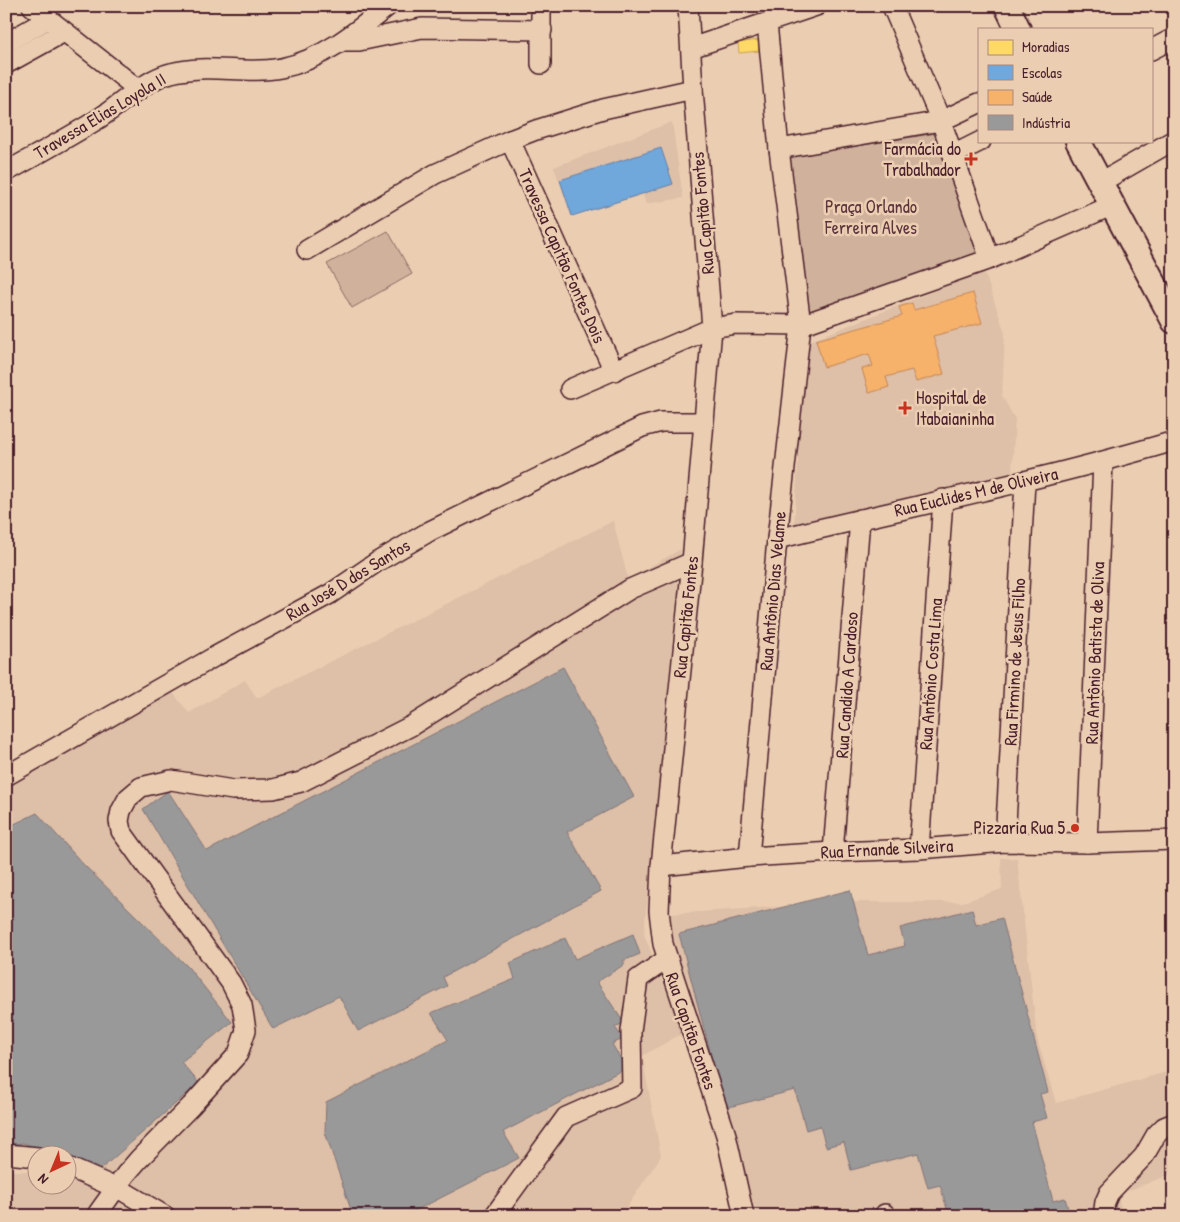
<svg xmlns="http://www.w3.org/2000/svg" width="1180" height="1222" font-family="'Patrick Hand',sans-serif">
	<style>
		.built { fill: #debfa7 }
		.green { fill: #d0b29c; stroke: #8d6864 }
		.homes { fill: #ffd966; stroke: #c9a154 }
		.schools { fill: #6fa8dc; stroke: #647fa7 }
		.health { fill: #f6b26b; stroke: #c28658 }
		.industry { fill: #999; stroke: #817478 }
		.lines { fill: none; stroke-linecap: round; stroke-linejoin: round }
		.minor-casing { stroke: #4a1f2b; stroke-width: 22 }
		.major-casing { stroke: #4a1f2b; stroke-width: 28 }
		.minor { stroke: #ebceb2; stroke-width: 19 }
		.major { stroke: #ebceb2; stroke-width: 24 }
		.poi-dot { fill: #c8321e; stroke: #ebceb2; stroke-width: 2 }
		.labels { text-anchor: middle; stroke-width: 5; stroke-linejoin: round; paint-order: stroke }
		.street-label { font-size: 18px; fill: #4a1f2b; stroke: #ebceb2 }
		.poi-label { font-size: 18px; fill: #4a1f2b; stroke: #ebceb2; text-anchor: end }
		.park-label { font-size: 18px; fill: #5e353c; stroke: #ebceb2 }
	</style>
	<rect width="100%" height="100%" fill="#ebceb2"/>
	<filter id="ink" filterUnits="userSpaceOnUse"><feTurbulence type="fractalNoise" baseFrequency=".02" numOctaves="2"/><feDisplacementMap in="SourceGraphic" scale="10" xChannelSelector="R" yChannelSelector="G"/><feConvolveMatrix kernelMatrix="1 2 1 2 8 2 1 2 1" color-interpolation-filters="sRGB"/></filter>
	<g filter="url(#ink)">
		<g class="built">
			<path d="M 672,122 L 683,198 L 646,204 L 643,195 L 571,216 L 554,167 Z"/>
			<path d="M 984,271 L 1005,333 L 1002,396 L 1015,419 L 1012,473 L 794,528 L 805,343 Z"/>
			<path d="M 613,521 L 628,579 L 681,549 L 644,934 L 683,1033 L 642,1056 L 661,1156 L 621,1216 L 186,1216 L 100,1170 L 68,1159 L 68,1154 L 53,1154 L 24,1145 L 6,1148 L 6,786 L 170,689 L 189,713 L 245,680 L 257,698 Z"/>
			<path d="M 1001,858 L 1017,858 L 1037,1038 L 1056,1103 L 1174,1070 L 1174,1173 L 1117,1195 L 1124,1216 L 752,1216 L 678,968 L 670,914 L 846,902 L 963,902 L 1002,889 Z"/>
			<path d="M 6,1171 L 37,1171 L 38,1184 L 68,1184 L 68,1177 L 99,1189 L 142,1216 L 6,1216 Z"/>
		</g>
		<g class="green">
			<path d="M 937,133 L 979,257 L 805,318 L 789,157 Z"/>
			<path d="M 388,231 L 412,274 L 352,308 L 327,264 Z"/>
		</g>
		<path class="homes" d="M 758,40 L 759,51 L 739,53 L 738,43 Z"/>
		<path class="schools" d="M 661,148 L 673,184 L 572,216 L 560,180 Z"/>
		<path class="health" d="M 973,293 L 982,323 L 933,336 L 944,374 L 916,382 L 912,370 L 886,377 L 889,387 L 869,393 L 862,369 L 873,366 L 869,354 L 824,367 L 816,340 L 902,316 L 899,307 L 912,303 L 914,310 Z"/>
		<g class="industry">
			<path d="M 563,667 L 634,797 L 567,832 L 601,891 L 443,977 L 447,986 L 358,1031 L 339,996 L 273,1029 L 143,809 L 168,791 L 207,851 Z"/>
			<path d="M 37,813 L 83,864 L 188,967 L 232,1022 L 181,1062 L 199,1083 L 101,1169 L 68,1158 L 68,1154 L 57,1154 L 23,1143 L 6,1145 L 6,828 Z"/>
			<path d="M 850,890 L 868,955 L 905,946 L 900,928 L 972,909 L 976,925 L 1002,918 L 1048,1092 L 1040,1094 L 1047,1118 L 1032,1122 L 1053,1201 L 1065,1198 L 1070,1216 L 949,1216 L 940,1185 L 928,1188 L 918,1153 L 851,1170 L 844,1142 L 826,1147 L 820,1126 L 806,1130 L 795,1090 L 725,1108 L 679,934 Z"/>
			<path d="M 633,934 L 640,954 L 623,961 L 625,964 L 597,982 L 624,1023 L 615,1027 L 623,1039 L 612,1044 L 626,1068 L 503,1132 L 519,1158 L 405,1216 L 353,1216 L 325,1132 L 326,1102 L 448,1040 L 431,1013 L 515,979 L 510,963 L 565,938 L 575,959 Z"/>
		</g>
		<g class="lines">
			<g class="minor-casing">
				<g id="minor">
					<path d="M 32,6 L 139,90"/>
					<path d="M 541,6 L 541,64"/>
					<path d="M 688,6 L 693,89 L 712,328 L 692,562 L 661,866 L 659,911 L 663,944 L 726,1135 L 744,1216"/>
					<path d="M 892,6 L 941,121 L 990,259"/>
					<path d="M 345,41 L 359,41 L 422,28 L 542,30"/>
					<path d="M 6,43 L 48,19"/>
					<path d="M 691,48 L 816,6"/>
					<path d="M 1151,50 L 1174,38"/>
					<path d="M 6,64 L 64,32"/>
					<path d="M 510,140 L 614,371"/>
					<path d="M 779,149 L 941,121 L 979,103"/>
					<path d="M 953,155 L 981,141"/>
					<path d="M 6,172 C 36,155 66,139 95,121 C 120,106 143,80 171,73 C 207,63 246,75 281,68 C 322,60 356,32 388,6"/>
					<path d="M 1101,182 L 1174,140"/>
					<path d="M 307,250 L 435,174 L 510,140 L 536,130 L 603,109 L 693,89"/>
					<path d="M 570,389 L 712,328 L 736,324 L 801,325 L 990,259 L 1113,205"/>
					<path d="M 777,539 C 909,507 1043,480 1174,441"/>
					<path d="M 6,776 L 214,657 L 330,594 L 377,562 L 430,531 L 642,427 L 661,422 L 703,422"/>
					<path d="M 1005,842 L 1025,482"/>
					<path d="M 1087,843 L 1103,462"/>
					<path d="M 919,849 L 943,499"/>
					<path d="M 833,852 L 860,519"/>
					<path d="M 749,857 L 777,539 L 801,325 L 779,149 L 767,23"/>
					<path d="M 661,866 L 749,857 L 833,852 L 919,849 L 1005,842 L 1087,843 L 1174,840"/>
					<path d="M 6,1154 L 38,1157"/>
					<path d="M 68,1167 L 123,1191 L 165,1216"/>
					<path d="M 98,1213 L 126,1174 L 139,1159 L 191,1106 L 238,1054 L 246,1030 L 242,1005 L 231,983 L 121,831 L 119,821 L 121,811 L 128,798 L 141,787 L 171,780 L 233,790 L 273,789 L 301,782 L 411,726 L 630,589 L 692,562"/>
					<path d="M 494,1216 L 566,1117 L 632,1088 L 631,1031 L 638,979 L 667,959"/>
					<path d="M 885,1216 L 885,1214"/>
					<path d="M 1103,1216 L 1105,1202 L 1109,1193 L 1144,1156 L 1156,1135 L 1164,1127 L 1174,1123"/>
				</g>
			</g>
			<g class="major-casing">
				<g id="major">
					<path d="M 1007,6 L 1018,29"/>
					<path d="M 1078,141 L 1174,321"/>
				</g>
			</g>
			<use href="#minor" class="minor"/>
			<use href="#major" class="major"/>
		</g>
	</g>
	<g class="poi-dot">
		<path d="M968.5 151.5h5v5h5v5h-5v5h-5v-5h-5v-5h5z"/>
		<path d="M902.5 400.5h5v5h5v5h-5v5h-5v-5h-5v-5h5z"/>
		<circle cx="1075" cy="828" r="5"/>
	</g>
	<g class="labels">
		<g class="street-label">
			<text transform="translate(100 116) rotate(-31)" y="6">Travessa Elias Loyola II</text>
			<text transform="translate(703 213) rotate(-95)" y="6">Rua Capitão Fontes</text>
			<text transform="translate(562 256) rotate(66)" y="6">Travessa Capitão Fontes Dois</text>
			<text transform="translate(976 492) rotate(-13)" y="6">Rua Euclides M de Oliveira</text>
			<text transform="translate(348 580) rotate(-31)" y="6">Rua José D dos Santos</text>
			<text transform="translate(773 591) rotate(-85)" y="6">Rua Antônio Dias Velame</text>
			<text transform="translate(686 617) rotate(-84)" y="6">Rua Capitão Fontes</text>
			<text transform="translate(1095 653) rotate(-88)" y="6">Rua Antônio Batista de Oliva</text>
			<text transform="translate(1015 662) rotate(-87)" y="6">Rua Firmino de Jesus Filho</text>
			<text transform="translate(931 674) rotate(-86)" y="6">Rua Antônio Costa Lima</text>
			<text transform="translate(847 685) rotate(-86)" y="6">Rua Candido A Cardoso</text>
			<text transform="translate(887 849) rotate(-3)" y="6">Rua Ernande Silveira</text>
			<text transform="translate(691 1031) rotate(71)" y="6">Rua Capitão Fontes</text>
		</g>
		<g class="poi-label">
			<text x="961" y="155">Farmácia do<tspan x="961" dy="21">Trabalhador</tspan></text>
			<text x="916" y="404" text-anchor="start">Hospital de<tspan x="916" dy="21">Itabaianinha</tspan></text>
			<text x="1065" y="834">Pizzaria Rua 5</text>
		</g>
		<g class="park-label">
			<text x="871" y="213">Praça Orlando<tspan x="871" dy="21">Ferreira Alves</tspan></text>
		</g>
	</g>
	<rect width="1180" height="1222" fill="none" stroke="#ebceb2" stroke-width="25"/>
	<rect x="12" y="12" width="1155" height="1197" fill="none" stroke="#4a1f2b" stroke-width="2" filter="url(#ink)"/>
	<rect x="978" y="28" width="175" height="115" fill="#ebceb2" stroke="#ab887c"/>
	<rect x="988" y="40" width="25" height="15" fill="#ffd966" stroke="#ab887c"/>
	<text x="1022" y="52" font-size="15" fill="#4a1f2b">Moradias</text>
	<rect x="988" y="65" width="25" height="15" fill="#6fa8dc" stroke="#ab887c"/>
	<text x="1022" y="78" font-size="15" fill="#4a1f2b">Escolas</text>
	<rect x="988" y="90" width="25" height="15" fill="#f6b26b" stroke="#ab887c"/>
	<text x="1022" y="102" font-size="15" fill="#4a1f2b">Saúde</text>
	<rect x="988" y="115" width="25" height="15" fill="#999999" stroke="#ab887c"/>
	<text x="1022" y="128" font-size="15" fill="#4a1f2b">Indústria</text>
	<g transform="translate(52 1170) rotate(224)"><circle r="24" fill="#ebceb2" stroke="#ab887c"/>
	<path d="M0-4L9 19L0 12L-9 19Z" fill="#c8321e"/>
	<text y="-8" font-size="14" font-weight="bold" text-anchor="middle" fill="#4a1f2b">N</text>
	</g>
</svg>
